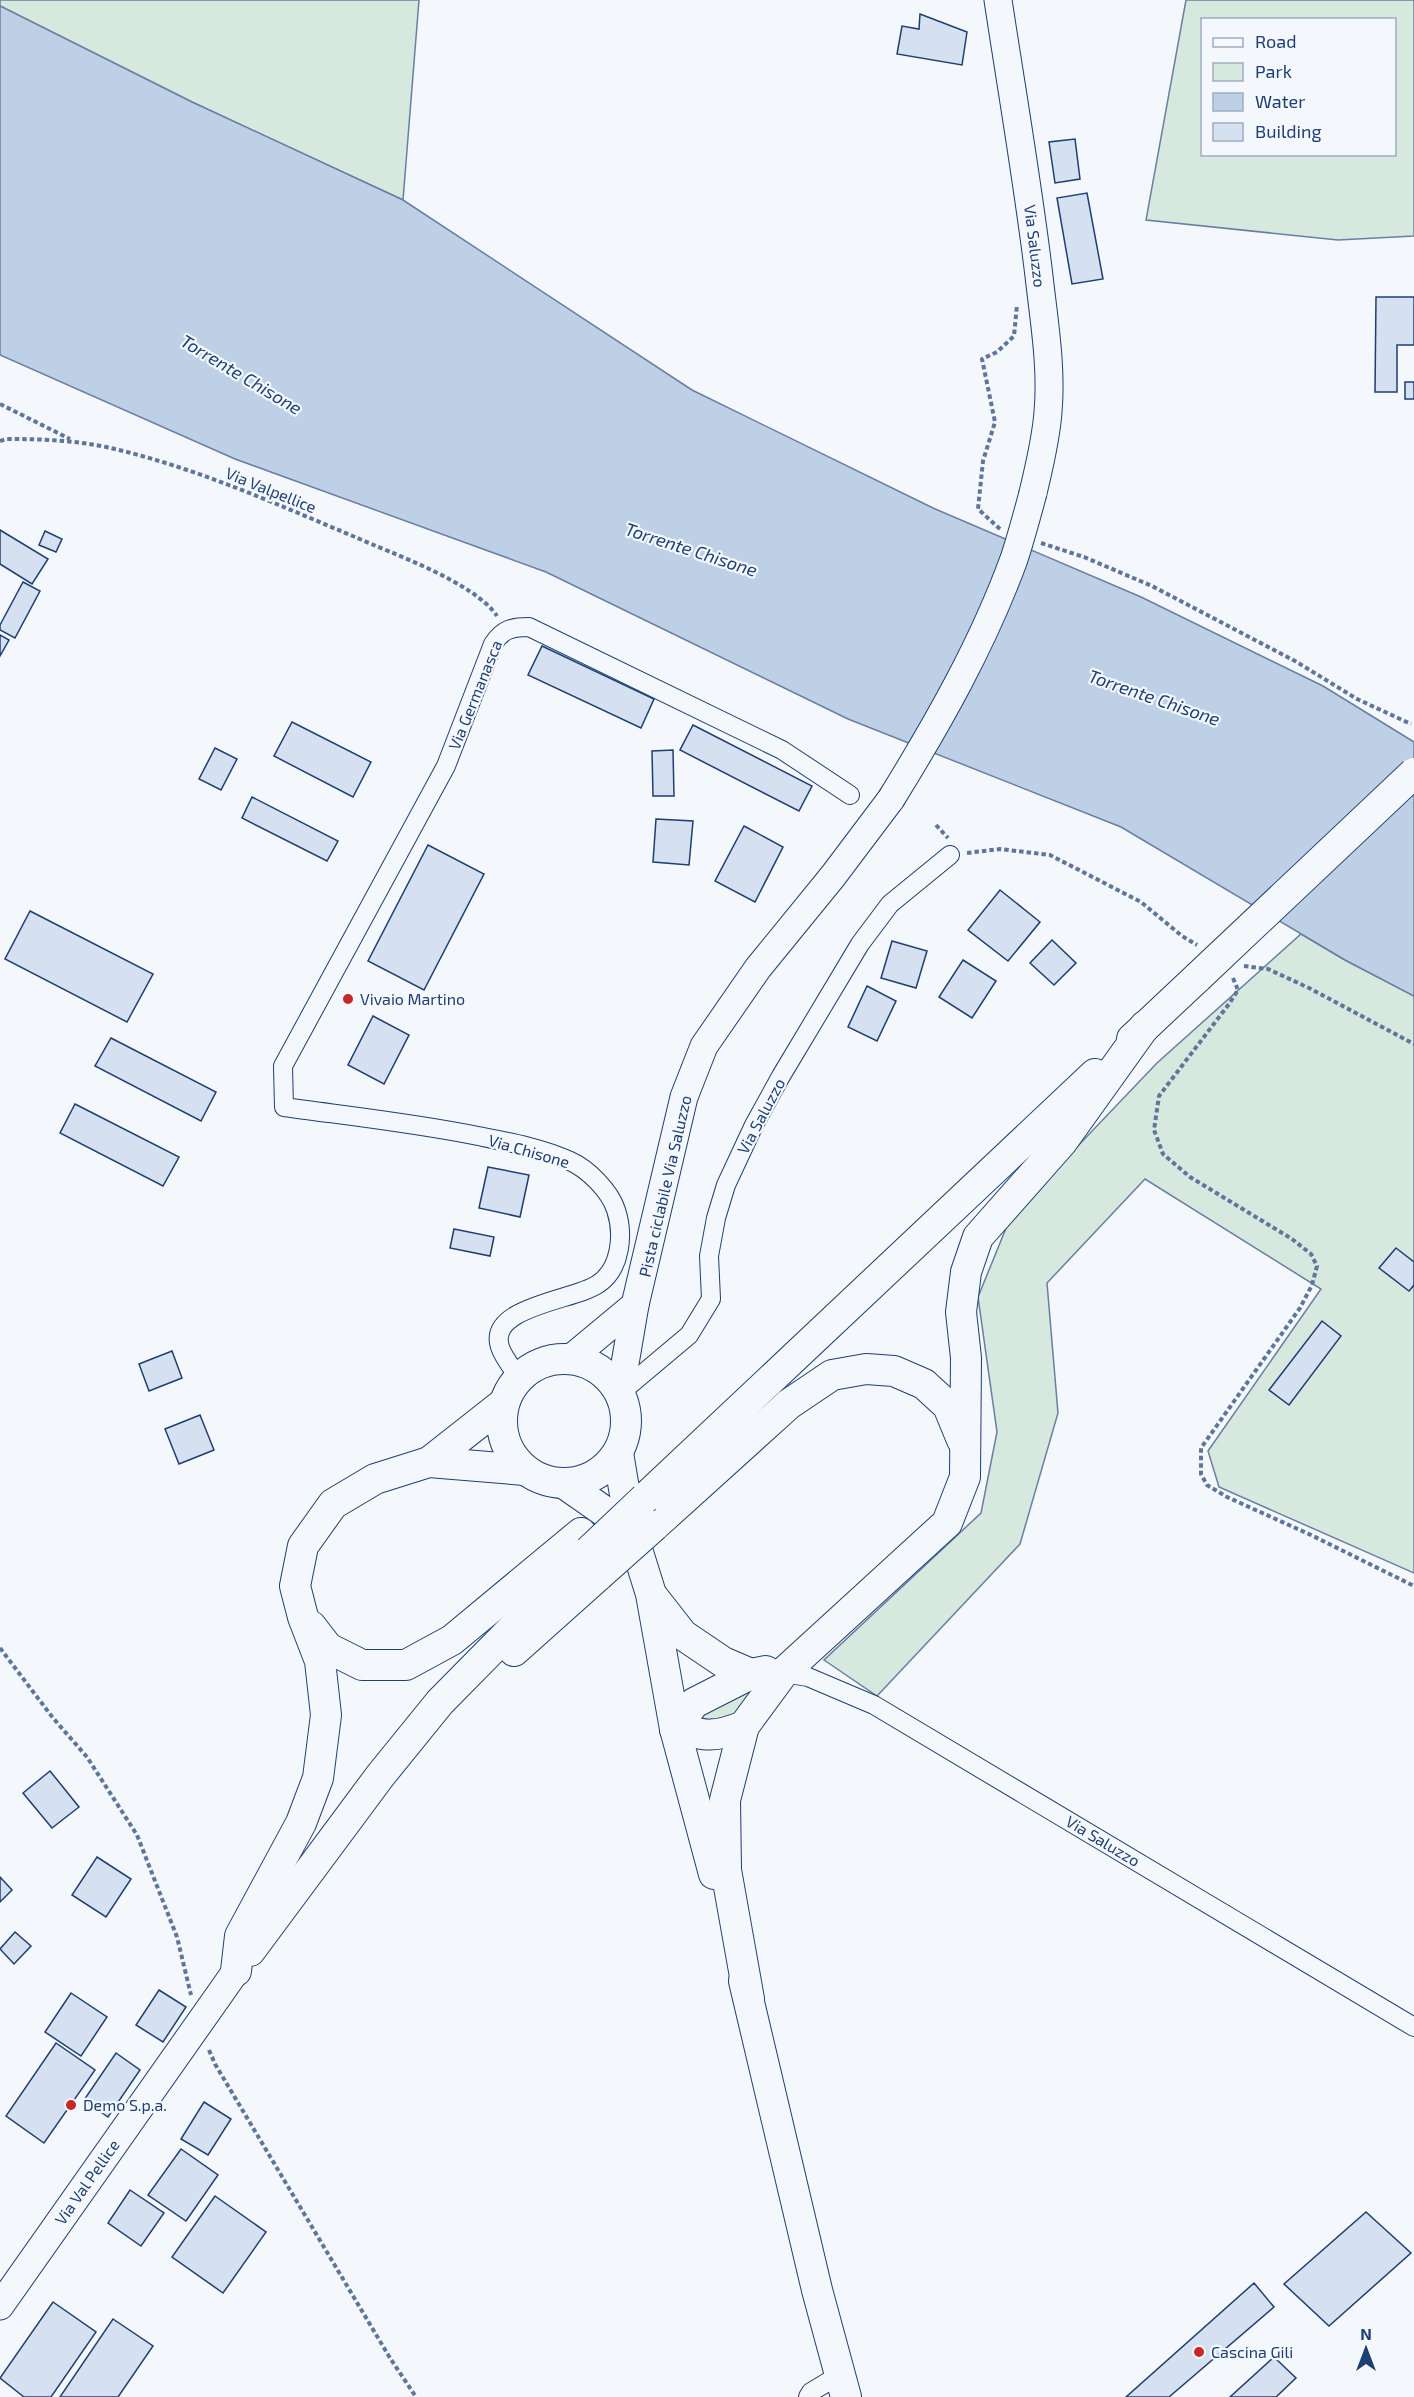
<svg xmlns="http://www.w3.org/2000/svg" width="1414" height="2397" font-family="'Exo 2',sans-serif">
	<style>
		.green { fill: #d7e8df; stroke: #687fa3; stroke-width: 1.5; fill-rule: evenodd }
		.water { fill: #bed0e5; stroke: #687fa3; stroke-width: 1.5 }
		.building { fill: #d5e0f0; stroke: #1d3f73; stroke-width: 1.5 }
		.lines { fill: none; stroke-linecap: round; stroke-linejoin: round }
		.street-casing { stroke: #1d3f73; stroke-width: 20 }
		.secondary-casing { stroke: #1d3f73; stroke-width: 29 }
		.primary-casing { stroke: #1d3f73; stroke-width: 32 }
		.path { stroke: #5e769c; stroke-width: 4; stroke-dasharray: 4.5 3; stroke-linecap: butt }
		.street { stroke: #f4f7fb; stroke-width: 18 }
		.secondary { stroke: #f4f7fb; stroke-width: 27 }
		.primary { stroke: #f4f7fb; stroke-width: 30 }
		.secondary-bridge-casing { stroke: #1d3f73; stroke-width: 29; stroke-linecap: butt }
		.primary-bridge-casing { stroke: #1d3f73; stroke-width: 32; stroke-linecap: butt }
		.secondary-bridge { stroke: #f4f7fb; stroke-width: 27 }
		.primary-bridge { stroke: #f4f7fb; stroke-width: 30 }
		.poi-dot { fill: #c62828; stroke: #f4f7fb; stroke-width: 2 }
		.labels { text-anchor: middle; stroke-width: 4.5; stroke-linejoin: round; paint-order: stroke }
		.street-label { font-size: 16px; fill: #1d3f73; stroke: #f4f7fb }
		.poi-label { font-size: 16px; fill: #1d3f73; stroke: #f4f7fb; text-anchor: start }
		.water-label { font-size: 18px; font-style: italic; fill: #1d3f73; stroke: #f4f7fb }
	</style>
	<rect width="100%" height="100%" fill="#f4f7fb"/>
	<g class="green">
		<path d="M 0,0 L 419,0 L 403,200 L 192,102 L 0,6 Z"/>
		<path d="M 1186,0 L 1414,0 L 1414,236 L 1338,240 L 1146,220 ZM 1202,20 L 1394,20 L 1394,154 L 1202,154 Z"/>
		<path d="M 1301,934 L 1345,960 L 1414,996 L 1414,1573 L 1219,1487 L 1208,1451 L 1321,1289 L 1145,1179 L 1047,1283 L 1058,1413 L 1020,1544 L 877,1696 L 824,1660 L 981,1513 L 997,1432 L 978,1297 L 1011,1216 L 1157,1063 Z"/>
		<path d="M 763,1683 L 764,1690 L 724,1723 L 696,1717 Z"/>
	</g>
	<path class="water" d="M 0,6 L 192,102 L 403,200 L 692,390 L 933,508 L 1141,597 L 1323,686 L 1414,742 L 1414,996 L 1345,960 L 1121,827 L 848,719 L 546,572 L 235,459 L 0,355 Z"/>
	<g class="building">
		<path d="M 920,14 L 967,32 L 962,65 L 897,54 L 902,26 L 919,29 Z"/>
		<path d="M 1075,139 L 1080,179 L 1055,183 L 1049,142 Z"/>
		<path d="M 1087,193 L 1103,279 L 1072,284 L 1057,198 Z"/>
		<path d="M 1376,297 L 1414,297 L 1414,345 L 1397,345 L 1397,392 L 1375,392 Z"/>
		<rect x="1405" y="382" width="9" height="17"/>
		<path d="M 0,530 L 48,559 L 32,584 L 0,564 Z"/>
		<path d="M 45,531 L 62,539 L 56,552 L 39,545 Z"/>
		<path d="M 23,582 L 40,591 L 15,638 L 0,630 L 0,625 Z"/>
		<path d="M 0,635 L 9,640 L 0,656 Z"/>
		<path d="M 542,646 L 654,699 L 641,728 L 528,675 Z"/>
		<path d="M 292,722 L 371,762 L 353,797 L 274,756 Z"/>
		<path d="M 693,725 L 812,786 L 799,811 L 680,750 Z"/>
		<path d="M 215,748 L 237,759 L 221,790 L 199,779 Z"/>
		<path d="M 673,750 L 674,796 L 653,796 L 652,751 Z"/>
		<path d="M 252,797 L 338,841 L 327,861 L 242,818 Z"/>
		<path d="M 656,819 L 693,821 L 689,865 L 653,862 Z"/>
		<path d="M 744,826 L 783,847 L 755,902 L 715,881 Z"/>
		<path d="M 428,845 L 484,874 L 424,990 L 368,961 Z"/>
		<path d="M 1000,890 L 1040,922 L 1008,961 L 968,930 Z"/>
		<path d="M 30,911 L 153,974 L 127,1022 L 5,959 Z"/>
		<path d="M 1052,940 L 1076,963 L 1054,985 L 1030,963 Z"/>
		<path d="M 892,941 L 927,951 L 916,988 L 881,978 Z"/>
		<path d="M 963,960 L 996,981 L 972,1018 L 939,997 Z"/>
		<path d="M 867,986 L 896,1001 L 877,1041 L 848,1027 Z"/>
		<path d="M 373,1016 L 409,1035 L 384,1084 L 348,1065 Z"/>
		<path d="M 111,1038 L 216,1092 L 201,1121 L 95,1066 Z"/>
		<path d="M 75,1104 L 179,1157 L 163,1186 L 60,1133 Z"/>
		<path d="M 488,1167 L 529,1175 L 520,1217 L 479,1208 Z"/>
		<path d="M 454,1229 L 494,1237 L 490,1256 L 450,1248 Z"/>
		<path d="M 1396,1248 L 1414,1262 L 1414,1285 L 1409,1291 L 1379,1268 Z"/>
		<path d="M 1322,1321 L 1341,1336 L 1289,1405 L 1269,1390 Z"/>
		<path d="M 172,1351 L 182,1378 L 149,1391 L 139,1364 Z"/>
		<path d="M 200,1415 L 214,1450 L 179,1464 L 165,1429 Z"/>
		<path d="M 50,1771 L 79,1807 L 52,1828 L 23,1793 Z"/>
		<path d="M 97,1857 L 131,1879 L 106,1917 L 72,1895 Z"/>
		<path d="M 0,1877 L 12,1890 L 0,1902 Z"/>
		<path d="M 15,1932 L 31,1946 L 14,1964 L 0,1949 Z"/>
		<path d="M 159,1990 L 186,2007 L 163,2042 L 136,2025 Z"/>
		<path d="M 71,1993 L 107,2017 L 81,2056 L 45,2032 Z"/>
		<path d="M 56,2043 L 95,2070 L 44,2143 L 6,2116 Z"/>
		<path d="M 116,2053 L 140,2070 L 108,2117 L 84,2100 Z"/>
		<path d="M 204,2102 L 231,2119 L 208,2155 L 181,2139 Z"/>
		<path d="M 181,2149 L 218,2175 L 186,2221 L 148,2195 Z"/>
		<path d="M 130,2190 L 164,2213 L 141,2246 L 108,2223 Z"/>
		<path d="M 215,2196 L 266,2232 L 223,2293 L 172,2257 Z"/>
		<path d="M 1366,2212 L 1411,2253 L 1329,2326 L 1284,2284 Z"/>
		<path d="M 1254,2283 L 1274,2307 L 1169,2397 L 1126,2397 Z"/>
		<path d="M 53,2302 L 96,2332 L 51,2397 L 24,2397 L 0,2378 Z"/>
		<path d="M 113,2319 L 153,2346 L 118,2397 L 60,2397 Z"/>
		<path d="M 1274,2357 L 1296,2378 L 1276,2397 L 1230,2397 Z"/>
	</g>
	<g class="lines">
		<g class="street-casing">
			<g id="street">
				<path d="M 519,1378 C 513,1369 503,1357 500,1347 C 487,1306 576,1300 598,1284 C 621,1269 624,1234 616,1210 C 610,1191 588,1169 570,1161 C 542,1148 509,1142 478,1136 C 414,1123 349,1116 284,1107 L 283,1066 L 446,766 L 493,644 C 503,629 512,627 529,627 L 782,750 L 850,795"/>
				<path d="M 620,1393 L 689,1335 L 711,1299 L 709,1256 L 716,1218 L 726,1185 L 754,1125 L 781,1076 L 860,944 L 890,904 L 950,855"/>
				<path d="M 783,1673 L 808,1677 L 874,1705 L 1414,2027"/>
				<path d="M 808,2397 L 811,2392 L 841,2374"/>
			</g>
		</g>
		<g class="secondary-casing">
			<g id="secondary">
				<path d="M 998,0 C 1012,92 1028,184 1039,276 C 1044,321 1052,367 1048,412 C 1046,440 1039,467 1033,493"/>
				<path d="M 570,1359 L 635,1305"/>
				<path d="M 620,1393 L 635,1305 L 684,1097 L 704,1046 L 758,968 L 833,876 L 891,799"/>
				<path d="M 0,2306 L 236,1971"/>
			</g>
		</g>
		<g class="primary-casing">
			<g id="primary">
				<path d="M 1132,1039 L 1198,977"/>
				<circle cx="564" cy="1421" r="62"/>
				<path d="M 618,1453 L 631,1530 L 651,1594 L 675,1729 L 714,1874"/>
				<path d="M 429,1462 L 504,1403"/>
				<path d="M 565,1484 L 631,1530"/>
				<path d="M 645,1498 L 1095,1074"/>
				<path d="M 654,1526 L 789,1404 L 832,1375 L 866,1369 L 894,1371 L 924,1384 L 948,1406 L 962,1440"/>
				<path d="M 654,1598 L 683,1635 L 723,1662 L 751,1674"/>
				<path d="M 311,1626 L 328,1648 L 362,1665 L 406,1665 L 452,1640 L 581,1533"/>
				<path d="M 514,1651 L 599,1575"/>
				<path d="M 675,1729 L 694,1703 L 751,1674 L 766,1671"/>
				<path d="M 675,1729 C 706,1736 714,1738 744,1726"/>
				<path d="M 250,1951 L 380,1776 L 440,1702 L 589,1551"/>
				<path d="M 236,1971 L 240,1936 L 301,1823 L 318,1778 L 326,1715 L 320,1661 L 303,1617 L 295,1586 L 303,1546 L 333,1504 L 375,1479 L 429,1462 L 525,1470"/>
				<path d="M 744,1981 L 817,2290 L 846,2397"/>
				<path d="M 749,1999 L 726,1870 L 725,1800 L 744,1726 L 783,1673 L 947,1523 L 965,1477 L 966,1358 L 961,1312 L 966,1272 L 978,1237 L 1062,1142 L 1145,1026"/>
			</g>
		</g>
		<g class="path">
			<path d="M 0,404 L 70,439"/>
			<path d="M 0,441 L 6,439 C 40,439 72,440 106,447 C 192,466 274,503 355,537 C 393,554 474,582 497,616"/>
			<path d="M 1000,529 L 978,509 L 983,461 L 995,422 L 982,359 L 997,352 L 1014,336 L 1017,305"/>
			<path d="M 1041,543 L 1084,557 L 1152,586 L 1295,661 L 1357,699 L 1411,724"/>
			<path d="M 936,825 L 948,838"/>
			<path d="M 967,853 L 1000,849 L 1050,855 L 1141,902 L 1182,936 L 1197,945"/>
			<path d="M 1244,966 L 1268,969 L 1309,988 L 1414,1044"/>
			<path d="M 1233,978 L 1238,990 L 1229,1004 L 1159,1096 L 1154,1130 L 1163,1154 L 1190,1177 L 1292,1239 L 1311,1254 L 1317,1266 L 1312,1285 L 1300,1308 L 1201,1448 L 1201,1474 L 1207,1485 L 1227,1497 L 1311,1535 L 1414,1586"/>
			<path d="M 0,1648 L 53,1718 L 87,1757 L 137,1835 L 177,1937 L 191,1995"/>
			<path d="M 209,2050 L 215,2064 L 390,2358 L 416,2397"/>
		</g>
		<use href="#street" class="street"/>
		<use href="#secondary" class="secondary"/>
		<use href="#primary" class="primary"/>
		<g class="secondary-bridge-casing">
			<path id="secondary-bridge" d="M 891,799 C 938,723 983,644 1014,559 C 1021,538 1027,515 1033,493"/>
		</g>
		<g class="primary-bridge-casing">
			<g id="primary-bridge">
				<path d="M 1198,977 L 1414,773"/>
				<path d="M 589,1551 L 645,1498"/>
				<path d="M 599,1575 L 654,1526"/>
			</g>
		</g>
		<use href="#secondary-bridge" class="secondary-bridge"/>
		<use href="#primary-bridge" class="primary-bridge"/>
	</g>
	<g class="poi-dot">
		<circle cx="348" cy="999" r="6"/>
		<circle cx="71" cy="2105" r="6"/>
		<circle cx="1199" cy="2352" r="6"/>
	</g>
	<g class="labels">
		<g class="street-label">
			<text transform="translate(1035 246) rotate(83)" y="6">Via Saluzzo</text>
			<text transform="translate(271 490) rotate(22)" y="6">Via Valpellice</text>
			<text transform="translate(475 695) rotate(-68)" y="6">Via Germanasca</text>
			<text transform="translate(761 1116) rotate(-62)" y="6">Via Saluzzo</text>
			<text transform="translate(529 1151) rotate(16)" y="6">Via Chisone</text>
			<text transform="translate(665 1186) rotate(-77)" y="6">Pista ciclabile Via Saluzzo</text>
			<text transform="translate(1103 1841) rotate(31)" y="6">Via Saluzzo</text>
			<text transform="translate(87 2182) rotate(-55)" y="6">Via Val Pellice</text>
		</g>
		<g class="poi-label">
			<text x="360" y="1005">Vivaio Martino</text>
			<text x="83" y="2111">Demo S.p.a.</text>
			<text x="1211" y="2358">Cascina Gili</text>
		</g>
		<g class="water-label">
			<text transform="translate(241 375) rotate(31)" y="6">Torrente Chisone</text>
			<text transform="translate(691 550) rotate(18)" y="6">Torrente Chisone</text>
			<text transform="translate(1154 698) rotate(19)" y="6">Torrente Chisone</text>
		</g>
	</g>
	<rect x="1201" y="18" width="195" height="138" fill="#f4f7fb" stroke="#9eadc5" stroke-width="1.5"/>
	<rect x="1213" y="38" width="30" height="9" fill="#f4f7fb" stroke="#9eadc5" stroke-width="1.5"/>
	<text x="1255" y="48" font-size="18" fill="#1d3f73">Road</text>
	<rect x="1213" y="63" width="30" height="18" fill="#d7e8df" stroke="#9eadc5" stroke-width="1.5"/>
	<text x="1255" y="78" font-size="18" fill="#1d3f73">Park</text>
	<rect x="1213" y="93" width="30" height="18" fill="#bed0e5" stroke="#9eadc5" stroke-width="1.5"/>
	<text x="1255" y="108" font-size="18" fill="#1d3f73">Water</text>
	<rect x="1213" y="123" width="30" height="18" fill="#d5e0f0" stroke="#9eadc5" stroke-width="1.5"/>
	<text x="1255" y="138" font-size="18" fill="#1d3f73">Building</text>
	<g transform="translate(1366 2349)" stroke="#f4f7fb" stroke-width="4.5" paint-order="stroke">
	<path d="M0-4.5L10 22L0 15L-10 22Z" fill="#1d3f73"/>
	<text y="-9" font-size="16" font-weight="bold" text-anchor="middle" fill="#1d3f73">N</text>
	</g>
</svg>
